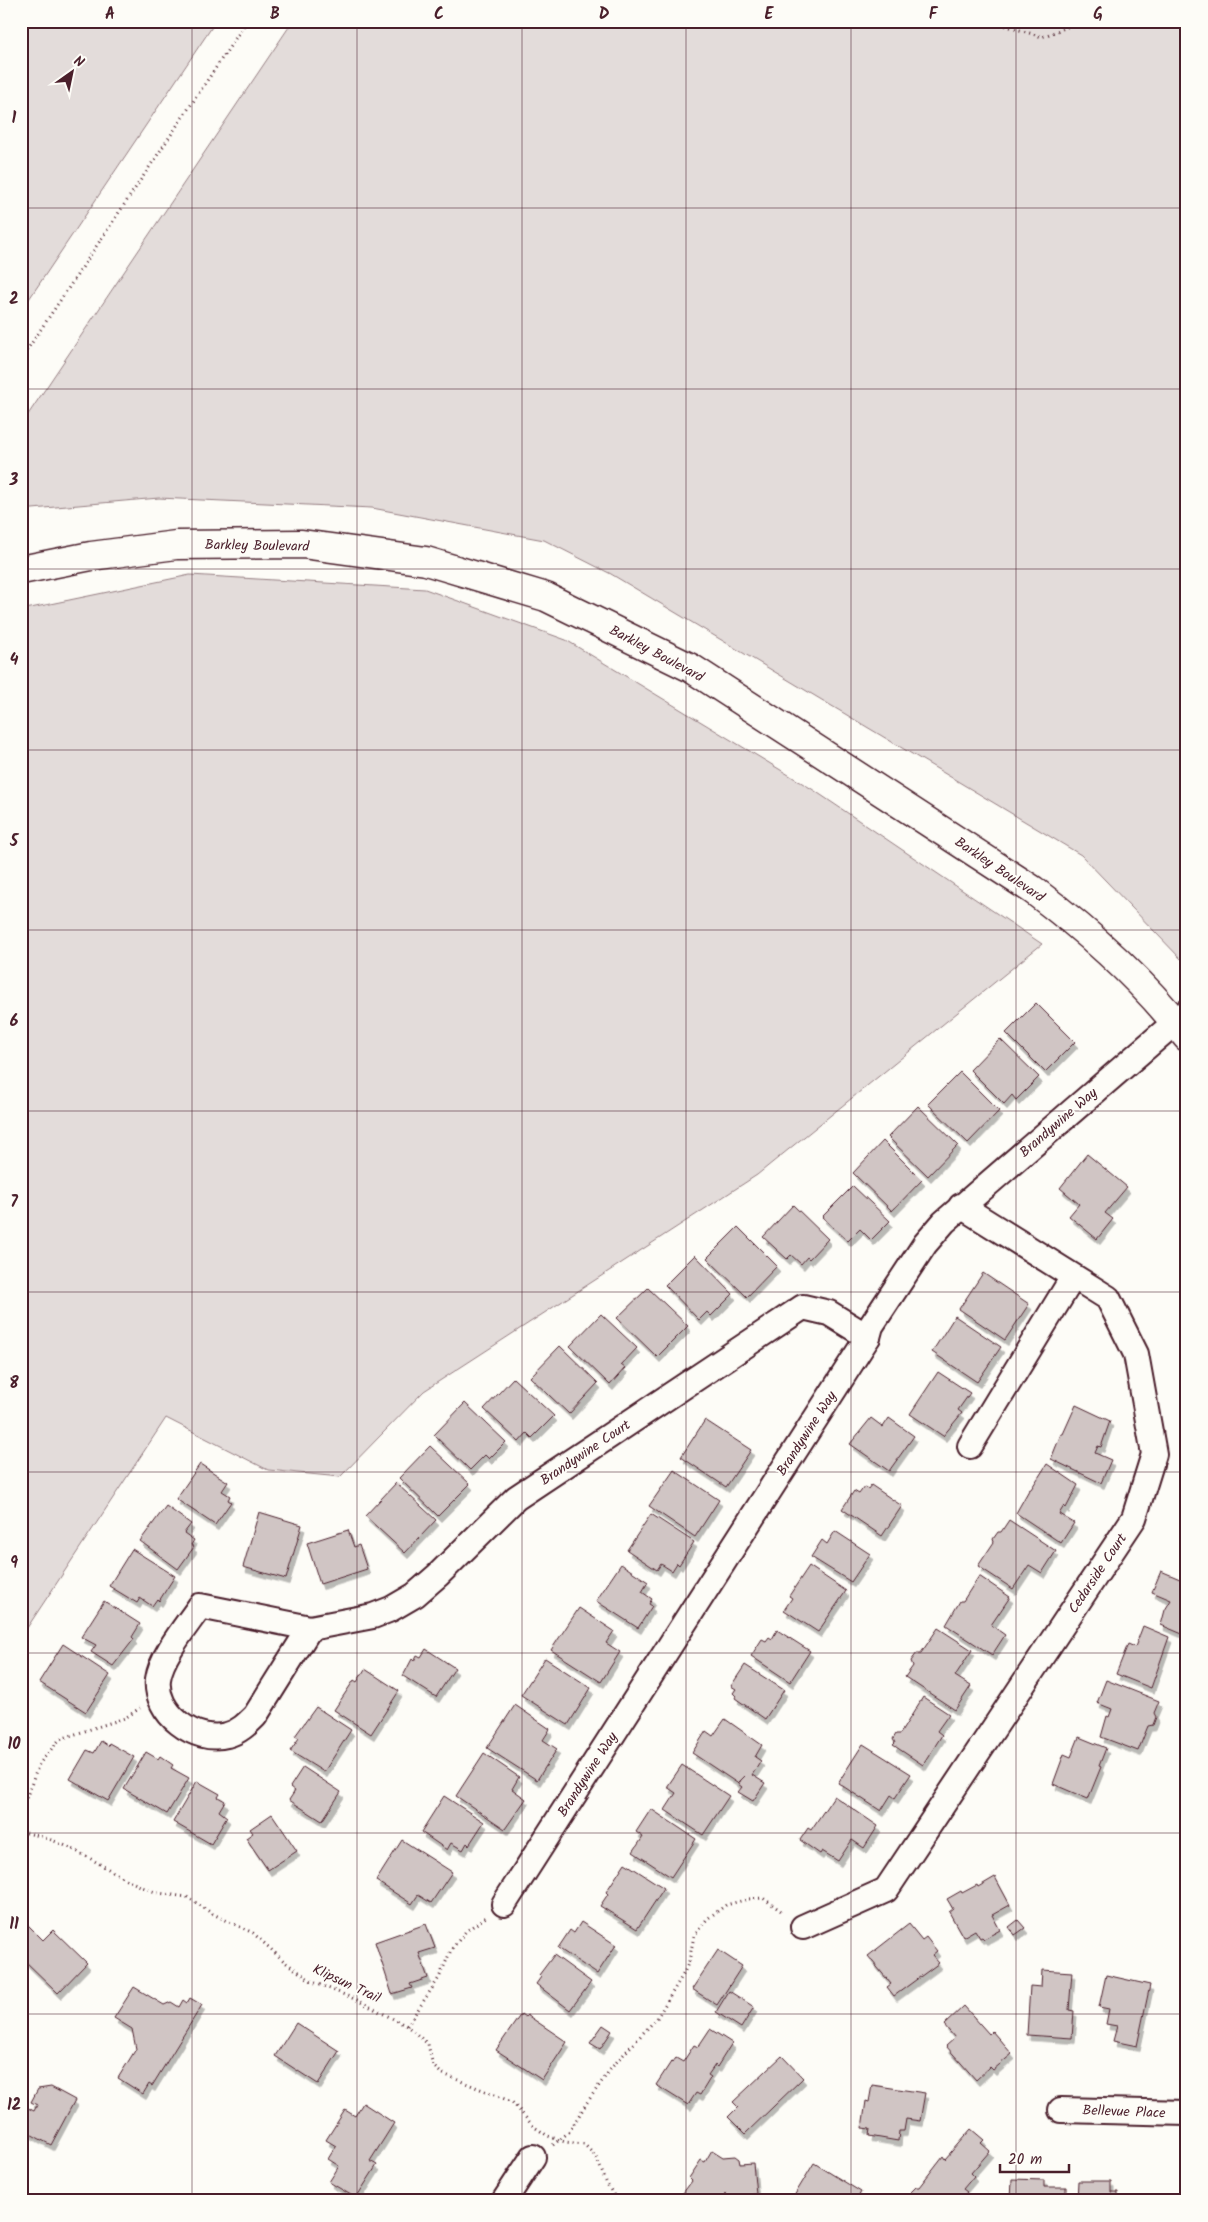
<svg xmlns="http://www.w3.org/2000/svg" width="1208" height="2222" font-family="Kalam,sans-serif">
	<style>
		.green { fill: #e3dcda; stroke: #967e82 }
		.building { fill: #d0c5c4; stroke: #4a1f2b; filter: url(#shadow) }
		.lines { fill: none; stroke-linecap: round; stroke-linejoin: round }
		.minor-casing { stroke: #4a1f2b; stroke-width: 28 }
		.major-casing { stroke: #4a1f2b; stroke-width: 31 }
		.path { stroke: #4a1f2b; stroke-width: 3; stroke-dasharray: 1 4; stroke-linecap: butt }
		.minor { stroke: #fdfcf7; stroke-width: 24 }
		.major { stroke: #fdfcf7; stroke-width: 28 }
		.grid { fill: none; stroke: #4a1f2b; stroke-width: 1; stroke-opacity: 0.55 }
		.labels { text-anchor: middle; stroke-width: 4; stroke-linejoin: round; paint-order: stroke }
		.street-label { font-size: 14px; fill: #4a1f2b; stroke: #fdfcf7 }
		.neatline { fill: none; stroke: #4a1f2b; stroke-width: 2 }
		.grid-label { font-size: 16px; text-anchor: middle; font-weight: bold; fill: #4a1f2b }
	</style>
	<defs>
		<filter id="shadow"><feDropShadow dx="3" dy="5.5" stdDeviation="0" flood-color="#0004"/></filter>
	</defs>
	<rect width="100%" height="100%" fill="#fdfcf7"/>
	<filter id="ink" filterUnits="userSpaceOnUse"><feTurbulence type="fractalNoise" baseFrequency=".02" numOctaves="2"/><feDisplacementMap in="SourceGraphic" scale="10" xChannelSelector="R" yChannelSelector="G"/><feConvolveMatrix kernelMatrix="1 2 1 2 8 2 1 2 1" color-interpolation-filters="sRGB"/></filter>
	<g filter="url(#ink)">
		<g class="green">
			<path d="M 21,21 L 216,21 L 21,311 Z"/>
			<path d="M 293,21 L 1187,21 L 1187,956 L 1181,959 L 1081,855 L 611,574 L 544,540 L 372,508 L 159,498 L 21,510 L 21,425 Z"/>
			<path d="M 190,575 L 425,589 L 566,640 L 812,789 L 1042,944 L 757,1175 L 424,1391 L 340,1477 L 268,1470 L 166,1418 L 21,1637 L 21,610 Z"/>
		</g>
		<g class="building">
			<path d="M 1036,1003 L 1075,1042 L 1045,1072 L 1006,1033 Z"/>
			<path d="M 1000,1039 L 1039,1077 L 1016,1100 L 1012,1095 L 1004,1104 L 970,1070 Z"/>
			<path d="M 960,1072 L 999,1111 L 968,1143 L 928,1104 Z"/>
			<path d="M 918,1106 L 958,1145 L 928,1176 L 888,1137 Z"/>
			<path d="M 883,1141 L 922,1180 L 892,1211 L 853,1173 Z"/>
			<path d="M 1087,1154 L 1127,1187 L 1105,1213 L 1113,1219 L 1097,1239 L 1069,1216 L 1079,1204 L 1060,1188 Z"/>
			<path d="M 853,1186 L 890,1221 L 871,1240 L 860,1229 L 848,1241 L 822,1217 Z"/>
			<path d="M 793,1205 L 828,1239 L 809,1259 L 807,1257 L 801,1264 L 791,1255 L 787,1259 L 763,1237 Z"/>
			<path d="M 738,1227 L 777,1266 L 747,1297 L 707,1258 Z"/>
			<path d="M 695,1255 L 733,1294 L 711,1316 L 707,1312 L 699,1320 L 665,1285 Z"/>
			<path d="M 983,1273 L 1029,1304 L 1005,1340 L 959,1309 Z"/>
			<path d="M 648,1288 L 688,1326 L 657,1357 L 617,1318 Z"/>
			<path d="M 601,1314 L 637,1348 L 621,1365 L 625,1368 L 610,1385 L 570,1346 Z"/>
			<path d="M 955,1316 L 1001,1347 L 977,1382 L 932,1352 Z"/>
			<path d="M 560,1346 L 598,1383 L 569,1414 L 530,1377 Z"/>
			<path d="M 938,1372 L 970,1393 L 958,1410 L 962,1413 L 943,1436 L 910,1414 Z"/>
			<path d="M 513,1378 L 554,1416 L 532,1438 L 527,1433 L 519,1442 L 484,1409 Z"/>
			<path d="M 465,1403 L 506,1442 L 489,1459 L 485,1455 L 470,1470 L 434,1435 Z"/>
			<path d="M 1076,1405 L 1110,1421 L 1101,1447 L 1098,1446 L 1095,1453 L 1111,1460 L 1101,1483 L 1051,1459 L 1061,1434 L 1063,1434 Z"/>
			<path d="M 871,1418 L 883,1427 L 889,1418 L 914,1436 L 889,1471 L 850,1444 Z"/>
			<path d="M 705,1420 L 751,1450 L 726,1487 L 681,1457 Z"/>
			<path d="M 430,1446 L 470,1484 L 438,1516 L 399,1478 Z"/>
			<path d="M 200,1464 L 228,1482 L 222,1491 L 230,1496 L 228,1500 L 231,1502 L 215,1525 L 176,1499 Z"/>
			<path d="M 1047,1464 L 1078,1485 L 1066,1508 L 1064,1506 L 1059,1514 L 1074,1523 L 1061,1543 L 1016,1513 L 1029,1490 L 1031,1489 Z"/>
			<path d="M 674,1470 L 719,1500 L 695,1537 L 649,1506 Z"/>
			<path d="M 396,1483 L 436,1520 L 405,1553 L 365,1516 Z"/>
			<path d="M 871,1485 L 902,1506 L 882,1536 L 842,1509 L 854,1491 L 859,1494 L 864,1487 L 868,1489 Z"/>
			<path d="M 166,1506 L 191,1524 L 184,1533 L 194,1540 L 191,1545 L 194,1547 L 178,1569 L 140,1541 Z"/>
			<path d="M 259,1512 L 302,1525 L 286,1579 L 243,1567 Z"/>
			<path d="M 651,1514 L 694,1542 L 679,1565 L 677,1563 L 672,1571 L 661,1564 L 657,1570 L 627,1550 Z"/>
			<path d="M 1009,1520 L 1056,1551 L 1042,1573 L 1029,1565 L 1013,1589 L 978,1566 L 994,1542 L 993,1539 L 998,1532 L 1001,1532 Z"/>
			<path d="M 348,1530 L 354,1547 L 359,1545 L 367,1569 L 320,1584 L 307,1543 Z"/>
			<path d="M 835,1531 L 870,1554 L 851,1582 L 811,1557 L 822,1540 L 827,1544 Z"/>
			<path d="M 132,1549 L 175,1576 L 159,1601 L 157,1599 L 152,1606 L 140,1598 L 137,1603 L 109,1586 Z"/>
			<path d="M 621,1564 L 648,1582 L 642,1592 L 652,1599 L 649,1604 L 652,1606 L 638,1628 L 596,1601 Z"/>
			<path d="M 809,1566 L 846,1591 L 818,1632 L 784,1610 L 792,1598 L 789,1596 Z"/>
			<path d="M 1161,1571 L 1187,1582 L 1187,1636 L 1161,1625 L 1165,1610 L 1171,1600 L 1152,1592 Z"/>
			<path d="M 979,1576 L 1010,1597 L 991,1625 L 1005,1635 L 992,1655 L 946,1625 L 960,1601 L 963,1601 Z"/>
			<path d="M 104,1601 L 140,1624 L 132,1637 L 134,1639 L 113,1666 L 91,1652 L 96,1645 L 81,1637 Z"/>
			<path d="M 579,1608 L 614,1631 L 606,1643 L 620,1652 L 601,1682 L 551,1650 Z"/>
			<path d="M 1143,1626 L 1169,1637 L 1151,1688 L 1116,1674 L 1128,1644 L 1135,1647 Z"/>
			<path d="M 938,1628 L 972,1650 L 955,1676 L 971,1686 L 955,1710 L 905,1677 L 913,1666 L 911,1661 L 917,1653 L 921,1653 Z"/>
			<path d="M 777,1630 L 810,1651 L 790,1682 L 751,1656 L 762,1639 L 766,1641 L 769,1637 L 772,1639 Z"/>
			<path d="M 63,1644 L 110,1675 L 86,1712 L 39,1682 Z"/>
			<path d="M 426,1649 L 455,1668 L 436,1697 L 403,1676 L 412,1659 L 414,1661 L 417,1655 L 421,1657 Z"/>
			<path d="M 545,1658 L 591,1688 L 568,1725 L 521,1695 Z"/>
			<path d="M 745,1665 L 784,1690 L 765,1719 L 735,1698 L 736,1696 L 733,1693 L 736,1689 L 731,1686 Z"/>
			<path d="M 365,1669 L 399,1691 L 371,1734 L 334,1710 L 354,1680 L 357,1682 Z"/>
			<path d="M 1106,1680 L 1159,1701 L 1154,1713 L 1156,1717 L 1153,1725 L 1148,1726 L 1138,1751 L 1101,1737 L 1107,1716 L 1109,1717 L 1112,1709 L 1097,1703 Z"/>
			<path d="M 923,1697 L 949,1714 L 937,1731 L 942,1735 L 923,1765 L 893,1745 L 895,1743 L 893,1739 L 896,1734 L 900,1734 Z"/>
			<path d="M 515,1705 L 550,1729 L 543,1740 L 557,1749 L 537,1780 L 487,1748 Z"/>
			<path d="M 316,1707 L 351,1730 L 324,1772 L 290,1751 L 299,1738 L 295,1736 Z"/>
			<path d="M 725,1719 L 762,1745 L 755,1757 L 761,1761 L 752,1775 L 765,1783 L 753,1801 L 738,1792 L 742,1787 L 738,1784 L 744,1776 L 737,1783 L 692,1753 L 706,1731 L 713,1736 Z"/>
			<path d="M 1079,1737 L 1106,1748 L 1099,1766 L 1101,1767 L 1088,1799 L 1053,1784 L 1064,1754 L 1071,1757 Z"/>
			<path d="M 101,1741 L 108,1746 L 109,1743 L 134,1757 L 108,1801 L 70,1779 L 87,1750 L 94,1753 Z"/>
			<path d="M 863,1744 L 911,1774 L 895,1798 L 891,1795 L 881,1811 L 838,1783 Z"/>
			<path d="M 146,1752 L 158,1759 L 160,1756 L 173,1765 L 171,1768 L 189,1778 L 167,1814 L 124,1789 Z"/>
			<path d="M 484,1753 L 519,1777 L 512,1789 L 526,1799 L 505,1829 L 456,1796 Z"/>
			<path d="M 682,1765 L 729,1796 L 703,1835 L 665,1810 L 676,1793 L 667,1787 Z"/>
			<path d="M 303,1767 L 341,1792 L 322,1821 L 289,1800 L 295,1791 L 290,1787 Z"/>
			<path d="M 197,1781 L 220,1794 L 218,1797 L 225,1801 L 219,1811 L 227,1817 L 211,1844 L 173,1822 Z"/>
			<path d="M 444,1796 L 484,1822 L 469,1845 L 467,1843 L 463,1850 L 451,1843 L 447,1850 L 421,1832 Z"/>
			<path d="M 834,1796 L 878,1826 L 864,1848 L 852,1840 L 838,1861 L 822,1851 L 820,1854 L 800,1840 L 808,1828 L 811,1830 Z"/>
			<path d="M 651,1809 L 696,1839 L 671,1877 L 633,1852 L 643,1837 L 636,1832 Z"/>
			<path d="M 272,1814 L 297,1851 L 268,1870 L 246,1838 L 253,1833 L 250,1829 Z"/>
			<path d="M 402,1840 L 452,1872 L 431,1903 L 418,1895 L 412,1904 L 376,1881 Z"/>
			<path d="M 625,1863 L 664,1888 L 637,1929 L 600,1906 L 608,1894 L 606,1892 Z"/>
			<path d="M 995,1877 L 1010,1905 L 992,1915 L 1000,1930 L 984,1939 L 982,1937 L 980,1938 L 975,1930 L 963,1937 L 949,1912 L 953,1909 L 947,1899 L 961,1891 L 962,1893 L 977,1885 L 978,1887 Z"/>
			<path d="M 21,1918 L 43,1940 L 53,1930 L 87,1963 L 58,1993 L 21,1957 Z"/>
			<path d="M 1018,1920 L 1025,1928 L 1015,1935 L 1009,1927 Z"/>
			<path d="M 581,1922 L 616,1945 L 597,1974 L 558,1948 L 570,1930 L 574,1933 Z"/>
			<path d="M 426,1924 L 435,1948 L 419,1953 L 428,1978 L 410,1984 L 412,1988 L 392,1994 L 375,1942 Z"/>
			<path d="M 909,1924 L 922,1940 L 926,1937 L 937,1951 L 932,1955 L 939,1963 L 894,1996 L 887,1987 L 891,1984 L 868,1956 Z"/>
			<path d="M 718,1950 L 742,1966 L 717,2005 L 692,1989 Z"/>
			<path d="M 554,1955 L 591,1982 L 570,2010 L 536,1984 L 541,1977 L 539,1975 Z"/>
			<path d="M 1042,1970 L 1072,1972 L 1069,2010 L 1074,2011 L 1072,2038 L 1027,2035 L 1030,1986 L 1041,1987 Z"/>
			<path d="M 1106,1975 L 1150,1985 L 1137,2046 L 1113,2041 L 1117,2026 L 1106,2024 L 1109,2009 L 1099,2007 Z"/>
			<path d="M 134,1987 L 164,2005 L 171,2002 L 179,2007 L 183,2000 L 187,2003 L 190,1998 L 202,2005 L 152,2086 L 149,2084 L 143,2094 L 118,2078 L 136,2049 L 132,2029 L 114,2018 Z"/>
			<path d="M 729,1991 L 754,2007 L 741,2028 L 716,2012 Z"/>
			<path d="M 964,2006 L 989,2034 L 992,2031 L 1012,2054 L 993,2070 L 990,2067 L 976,2080 L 946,2046 L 955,2038 L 944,2025 Z"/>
			<path d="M 521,2014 L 525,2017 L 527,2015 L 567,2042 L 542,2080 L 496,2050 Z"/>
			<path d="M 296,2023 L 339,2051 L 318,2084 L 275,2056 Z"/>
			<path d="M 603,2025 L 612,2031 L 600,2049 L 590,2043 Z"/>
			<path d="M 710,2029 L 732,2043 L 717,2067 L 715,2065 L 708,2075 L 711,2077 L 700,2095 L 696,2093 L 688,2105 L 656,2085 L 671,2062 L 672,2063 L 676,2058 L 683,2062 L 694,2045 L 698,2047 Z"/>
			<path d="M 782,2056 L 803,2078 L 745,2134 L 728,2117 L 738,2107 L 733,2102 Z"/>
			<path d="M 872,2085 L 925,2093 L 920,2121 L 906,2119 L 904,2131 L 899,2131 L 898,2141 L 869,2136 L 870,2129 L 862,2128 L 866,2101 L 869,2102 Z"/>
			<path d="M 51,2087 L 75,2100 L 51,2145 L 21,2129 L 22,2105 L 34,2111 L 37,2105 L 31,2102 L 38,2089 Z"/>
			<path d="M 363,2103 L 394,2123 L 370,2161 L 377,2165 L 356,2198 L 329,2182 L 339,2166 L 328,2159 L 336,2146 L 326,2140 L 345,2110 L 355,2116 Z"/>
			<path d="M 971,2129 L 984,2140 L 981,2143 L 990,2151 L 971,2173 L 974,2176 L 963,2189 L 967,2192 L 959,2201 L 907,2201 L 910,2193 L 916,2187 L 919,2187 L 943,2156 L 945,2159 Z"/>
			<path d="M 712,2150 L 723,2157 L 735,2156 L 739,2159 L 740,2164 L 753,2163 L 756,2194 L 728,2197 L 726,2194 L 722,2201 L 695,2201 L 683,2193 L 692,2181 L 689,2178 L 701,2160 L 705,2162 Z"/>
			<path d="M 814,2163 L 861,2192 L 856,2201 L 791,2201 Z"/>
			<path d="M 1012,2179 L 1044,2180 L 1044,2187 L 1066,2187 L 1066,2201 L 1011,2201 Z"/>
			<path d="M 1078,2181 L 1111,2181 L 1111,2192 L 1118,2192 L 1118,2197 L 1133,2197 L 1133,2201 L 1077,2201 Z"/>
		</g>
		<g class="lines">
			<g class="minor-casing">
				<g id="minor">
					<path d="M 970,1446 L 1073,1277"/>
					<path d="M 200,1606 L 310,1628 L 255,1716 C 247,1724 239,1732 227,1735 C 195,1744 154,1713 158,1679 C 161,1656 187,1625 200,1606 Z"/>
					<path d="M 310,1628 L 373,1616 L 391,1609 L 415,1595 L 438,1575 L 516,1498 L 803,1307 L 829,1313 L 868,1337"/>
					<path d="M 504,1904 L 868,1337 L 871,1326 L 925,1244 L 944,1222 L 1187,1012"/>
					<path d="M 803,1927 L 886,1890 L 1134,1518 L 1154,1454 L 1136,1354 L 1108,1298 L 961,1206"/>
					<path d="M 1061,2110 L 1187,2113"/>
					<path d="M 504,2201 L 533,2157"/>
				</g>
			</g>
			<g class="major-casing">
				<path id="major" d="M 21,570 L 91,556 L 176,545 L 302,544 L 426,561 L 546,597 L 691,668 L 1033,890 C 1090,933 1143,980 1187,1037"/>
			</g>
			<g class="path">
				<path d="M 876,21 L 884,23 L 905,21"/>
				<path d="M 991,21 L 1042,37 L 1082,21"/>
				<path d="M 21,359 L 247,21"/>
				<path d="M 21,1812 L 39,1764 L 60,1739 L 125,1718 L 140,1708"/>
				<path d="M 21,1832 C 74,1841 102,1870 147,1889 L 158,1893 L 187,1897 L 213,1914 L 253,1933 L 285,1962 L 313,1982 L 357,2000 L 407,2026 L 428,2044 L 433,2066 L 441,2073 L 512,2102 L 533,2126 L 548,2136 L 565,2142 L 584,2144 L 596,2157 L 607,2184 L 617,2201"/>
				<path d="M 407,2026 L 439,1978 L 451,1950 L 466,1931 L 486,1917"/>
				<path d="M 553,2145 L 569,2132 L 586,2104 L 612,2067 L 657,2018 L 684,1973 L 689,1961 L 694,1936 L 707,1919 L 726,1905 L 748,1899 L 763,1898 L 784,1913"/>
			</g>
			<use href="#minor" class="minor"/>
			<use href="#major" class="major"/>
		</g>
	</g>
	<path class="grid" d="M 192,21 L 192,2201M 357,21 L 357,2201M 522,21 L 522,2201M 686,21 L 686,2201M 851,21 L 851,2201M 1016,21 L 1016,2201M 21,208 L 1187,208M 21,389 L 1187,389M 21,569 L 1187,569M 21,750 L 1187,750M 21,930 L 1187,930M 21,1111 L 1187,1111M 21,1292 L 1187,1292M 21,1472 L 1187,1472M 21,1653 L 1187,1653M 21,1833 L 1187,1833M 21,2014 L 1187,2014"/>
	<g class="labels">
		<g class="street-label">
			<text transform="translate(257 545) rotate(1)" y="5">Barkley Boulevard</text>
			<text transform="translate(657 653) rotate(28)" y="5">Barkley Boulevard</text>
			<text transform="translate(1000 869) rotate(34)" y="5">Barkley Boulevard</text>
			<text transform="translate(1058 1122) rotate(-41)" y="5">Brandywine Way</text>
			<text transform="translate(806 1433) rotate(-57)" y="5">Brandywine Way</text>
			<text transform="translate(585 1452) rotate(-34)" y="5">Brandywine Court</text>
			<text transform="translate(1097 1573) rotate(-56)" y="5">Cedarside Court</text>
			<text transform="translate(587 1774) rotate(-57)" y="5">Brandywine Way</text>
			<text transform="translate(347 1983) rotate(25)" y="5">Klipsun Trail</text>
			<text transform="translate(1124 2111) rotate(2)" y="5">Bellevue Place</text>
		</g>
	</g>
	<rect width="1208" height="2222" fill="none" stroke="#fdfcf7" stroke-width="55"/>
	<g transform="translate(72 72) rotate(33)" stroke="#fdfcf7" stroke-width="4" paint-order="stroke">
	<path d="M0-4L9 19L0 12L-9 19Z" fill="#4a1f2b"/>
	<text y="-8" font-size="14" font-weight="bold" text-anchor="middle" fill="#4a1f2b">N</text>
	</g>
	<path d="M1000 2164v8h69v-8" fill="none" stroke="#4a1f2b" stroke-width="2.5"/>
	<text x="1008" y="2164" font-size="15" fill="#4a1f2b" stroke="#fdfcf7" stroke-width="4" paint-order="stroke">20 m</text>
	<rect x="28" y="28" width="1152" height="2166" class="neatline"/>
	<g class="grid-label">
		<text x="110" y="19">A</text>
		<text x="275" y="19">B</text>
		<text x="439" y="19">C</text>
		<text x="604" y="19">D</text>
		<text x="769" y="19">E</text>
		<text x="933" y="19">F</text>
		<text x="1098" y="19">G</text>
		<text x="14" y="123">1</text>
		<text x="14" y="304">2</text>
		<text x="14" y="485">3</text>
		<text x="14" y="665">4</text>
		<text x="14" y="846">5</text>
		<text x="14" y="1026">6</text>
		<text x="14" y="1207">7</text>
		<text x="14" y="1388">8</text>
		<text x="14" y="1568">9</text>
		<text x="14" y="1749">10</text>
		<text x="14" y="1929">11</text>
		<text x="14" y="2110">12</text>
	</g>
</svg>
